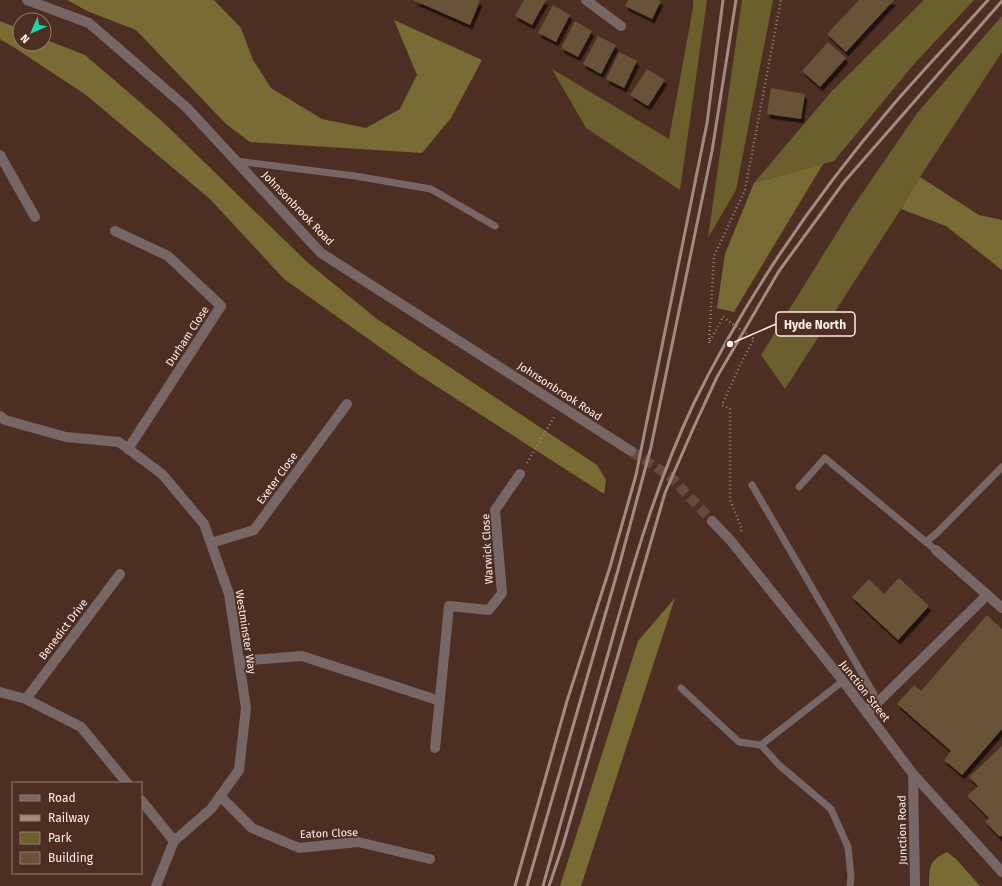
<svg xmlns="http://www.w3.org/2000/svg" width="1002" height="886" font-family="'Fira Sans',sans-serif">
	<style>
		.green { fill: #6c5f2e }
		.forest { fill: #796b34 }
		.building { fill: #695238; filter: url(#shadow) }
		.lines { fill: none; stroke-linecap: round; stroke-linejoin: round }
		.minor-tunnel { stroke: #684b40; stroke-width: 10; stroke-dasharray: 10 5; stroke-linecap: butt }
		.path { stroke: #9d847b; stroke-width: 2.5; stroke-dasharray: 1 3; stroke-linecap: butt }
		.service { stroke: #766; stroke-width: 7 }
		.minor { stroke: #766; stroke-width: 10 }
		.rail { stroke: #a28b82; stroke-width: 3 }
		.path-bridge { stroke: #9d847b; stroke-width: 2.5; stroke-dasharray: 1 3; stroke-linecap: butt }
		.labels { text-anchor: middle; stroke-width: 3.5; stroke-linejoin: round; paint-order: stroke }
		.street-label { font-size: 11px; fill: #feeee8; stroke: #4d2e22 }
		.leader { fill: none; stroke: #feeee8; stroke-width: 1.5 }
		.callout-dot { fill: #feeee8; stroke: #4d2e22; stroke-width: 1.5 }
		.callout { fill: #4d2e22; stroke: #feeee8; stroke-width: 1.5 }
		.callout-label { font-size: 12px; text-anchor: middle; font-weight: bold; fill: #feeee8 }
	</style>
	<defs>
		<filter id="shadow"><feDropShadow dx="2.5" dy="4.5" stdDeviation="0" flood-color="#0009"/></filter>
	</defs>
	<rect width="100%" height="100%" fill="#4d2e22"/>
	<g class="green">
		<path d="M 693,0 L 707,0 L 680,190 L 586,128 L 552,69 L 669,139 L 693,8 Z"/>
		<path d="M 742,0 L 773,0 L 736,190 L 708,238 Z"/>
		<path d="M 924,0 L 974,0 L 914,64 L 834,161 L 754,183 L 832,91 Z"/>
		<path d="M 1002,16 L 1002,52 L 920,177 L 901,209 L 785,389 L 761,355 L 854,205 L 918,112 Z"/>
	</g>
	<g class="forest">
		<path d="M 67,0 L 214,0 L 241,28 L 253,60 L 271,88 L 322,119 L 366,128 L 400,109 L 417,75 L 394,20 L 482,60 L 451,118 L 422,153 L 250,142 L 226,124 L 136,30 L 87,11 Z"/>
		<path d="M 0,21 L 20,29 L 20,44 L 44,44 L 44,39 L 85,55 L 162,121 L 307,262 L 377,319 L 597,465 L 606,480 L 604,494 L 419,375 L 284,279 L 210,199 L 86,95 L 15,48 L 0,39 Z"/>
		<path d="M 823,164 L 734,312 L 717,308 L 725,254 L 754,183 Z"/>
		<path d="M 920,177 L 979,215 L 1002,220 L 1002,270 L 946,226 L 901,209 Z"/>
		<path d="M 675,598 L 581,886 L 560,886 L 638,641 Z"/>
		<path d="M 947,852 L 957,860 L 980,886 L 929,886 C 929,868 929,860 947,852 Z"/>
	</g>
	<g class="building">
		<path d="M 413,0 L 478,0 L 480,1 L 470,25 Z"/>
		<path d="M 524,0 L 546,0 L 532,25 L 515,16 Z"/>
		<path d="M 628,0 L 658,0 L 661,1 L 652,19 L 625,6 Z"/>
		<path d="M 859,0 L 894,0 L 846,52 L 827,34 Z"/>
		<path d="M 553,5 L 570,15 L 556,42 L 538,33 Z"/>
		<path d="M 575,21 L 592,31 L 578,57 L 561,48 Z"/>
		<path d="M 598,36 L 616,45 L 601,74 L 583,64 Z"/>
		<path d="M 828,42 L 846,58 L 820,87 L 802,71 Z"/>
		<path d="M 619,52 L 637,61 L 624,88 L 606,79 Z"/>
		<path d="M 647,69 L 665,80 L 648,106 L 630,95 Z"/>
		<path d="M 771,88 L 805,94 L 801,119 L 767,114 Z"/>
		<path d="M 899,578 L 929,606 L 898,640 L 852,597 L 869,579 L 884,594 Z"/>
		<path d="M 987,615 L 1002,629 L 1002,729 L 962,775 L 944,760 L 951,751 L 897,704 L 914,685 L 921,691 Z"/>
		<path d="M 1002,746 L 1002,835 L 1000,837 L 985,822 L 989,818 L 967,796 L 978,786 L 969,777 Z"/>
	</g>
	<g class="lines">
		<path class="minor-tunnel" d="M 631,451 L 671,477 L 712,521"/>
		<g class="path">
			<path d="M 710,341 L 723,317"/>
			<path d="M 709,343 L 714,256 L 745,190 L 781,0"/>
			<path d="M 527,463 L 554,417"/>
			<path d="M 741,531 L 742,529 L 730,500 L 730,409 L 722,405 L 741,363 L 754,339"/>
		</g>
		<g class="service">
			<path d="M 236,161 L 355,176 L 431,189 L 495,226"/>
			<path d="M 752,485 L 874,694 L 868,711"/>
			<path d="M 799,487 L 825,458 L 926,542"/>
			<path d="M 936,550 L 926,542 L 938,532 L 1002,467"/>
			<path d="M 843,681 L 761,745 L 779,765 L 831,809 L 848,847 L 851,877 L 850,886"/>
			<path d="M 681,688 L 739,742 L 761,745"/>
		</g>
		<g class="minor">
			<path d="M 27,0 L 89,23 L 187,108 L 321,253 L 631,451"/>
			<path d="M 586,0 L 621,26"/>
			<path d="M 0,155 L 35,217"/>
			<path d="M 115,231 L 168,256 L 221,306 L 128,449"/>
			<path d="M 0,416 L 5,420 L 66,437 L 119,442 L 162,474 L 204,524 L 229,594 L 246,708 L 239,770 L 211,809 L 174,841 L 156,886"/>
			<path d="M 712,521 L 731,541 L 843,681 L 913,774 L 1002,872"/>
			<path d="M 211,543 L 254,530 L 347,404"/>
			<path d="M 936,550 L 1002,608"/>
			<path d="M 239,661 L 302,656 L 440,701"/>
			<path d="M 0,692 L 26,699 L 81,727 L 127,783"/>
			<path d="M 26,699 L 120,574"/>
			<path d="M 867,713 L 987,595"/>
			<path d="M 435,748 L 449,606 L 489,610 L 502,593 L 495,510 L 520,474"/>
			<path d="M 913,774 L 915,886"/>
			<path d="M 220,796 L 252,828 L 299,848 L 358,842 L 430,859"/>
			<path d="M 141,800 L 174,841"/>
		</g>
		<g class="rail">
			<path d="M 515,886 L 567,701 L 610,567 L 636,475 L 707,123 L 723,0"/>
			<path d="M 527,886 L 618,570 L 651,447 L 712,151 L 736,0"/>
			<path d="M 543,886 C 565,806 588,727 610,647 C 633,564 657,481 694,403 C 747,295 815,196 893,105 C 924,69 957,35 988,0"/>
			<path d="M 549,886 L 563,845 L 665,493 L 693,429 L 717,377 L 779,271 L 844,182 L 1002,1"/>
		</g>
		<path class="path-bridge" d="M 723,317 L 754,339"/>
	</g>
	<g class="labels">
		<g class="street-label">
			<text transform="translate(298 208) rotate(46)" y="4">Johnsonbrook Road</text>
			<text transform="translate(187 336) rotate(-57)" y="4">Durham Close</text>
			<text transform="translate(560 391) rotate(33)" y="4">Johnsonbrook Road</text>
			<text transform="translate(277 478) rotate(-54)" y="4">Exeter Close</text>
			<text transform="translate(487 549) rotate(-93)" y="4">Warwick Close</text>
			<text transform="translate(63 629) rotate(-53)" y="4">Benedict Drive</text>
			<text transform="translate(246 632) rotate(81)" y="4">Westminster Way</text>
			<text transform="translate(865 691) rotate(52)" y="4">Junction Street</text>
			<text transform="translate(902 830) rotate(-91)" y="4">Junction Road</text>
			<text transform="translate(329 833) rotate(-2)" y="4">Eaton Close</text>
		</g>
	</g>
	<path class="leader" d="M730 344L776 324"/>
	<circle class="callout-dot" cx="730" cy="344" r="4"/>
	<rect class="callout" x="776" y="312" width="79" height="24" rx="4"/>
	<g class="callout-label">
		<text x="815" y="329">Hyde North</text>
	</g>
	<rect x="12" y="782" width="130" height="92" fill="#4d2e22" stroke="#947b71"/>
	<rect x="20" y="795" width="20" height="6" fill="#776666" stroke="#947b71"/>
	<text x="48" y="802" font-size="12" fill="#feeee8">Road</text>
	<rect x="20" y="815" width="20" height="6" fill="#a28b82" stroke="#947b71"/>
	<text x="48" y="822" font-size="12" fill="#feeee8">Railway</text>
	<rect x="20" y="832" width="20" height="12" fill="#6c5f2e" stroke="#947b71"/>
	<text x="48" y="842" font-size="12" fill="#feeee8">Park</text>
	<rect x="20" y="852" width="20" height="12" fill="#695238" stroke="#947b71"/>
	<text x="48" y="862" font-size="12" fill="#feeee8">Building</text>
	<g transform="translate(32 32) rotate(225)"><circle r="19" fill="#4d2e22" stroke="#947b71"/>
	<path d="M0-3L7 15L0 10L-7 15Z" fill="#1fd5b0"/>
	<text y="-6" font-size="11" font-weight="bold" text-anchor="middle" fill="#feeee8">N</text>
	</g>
</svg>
